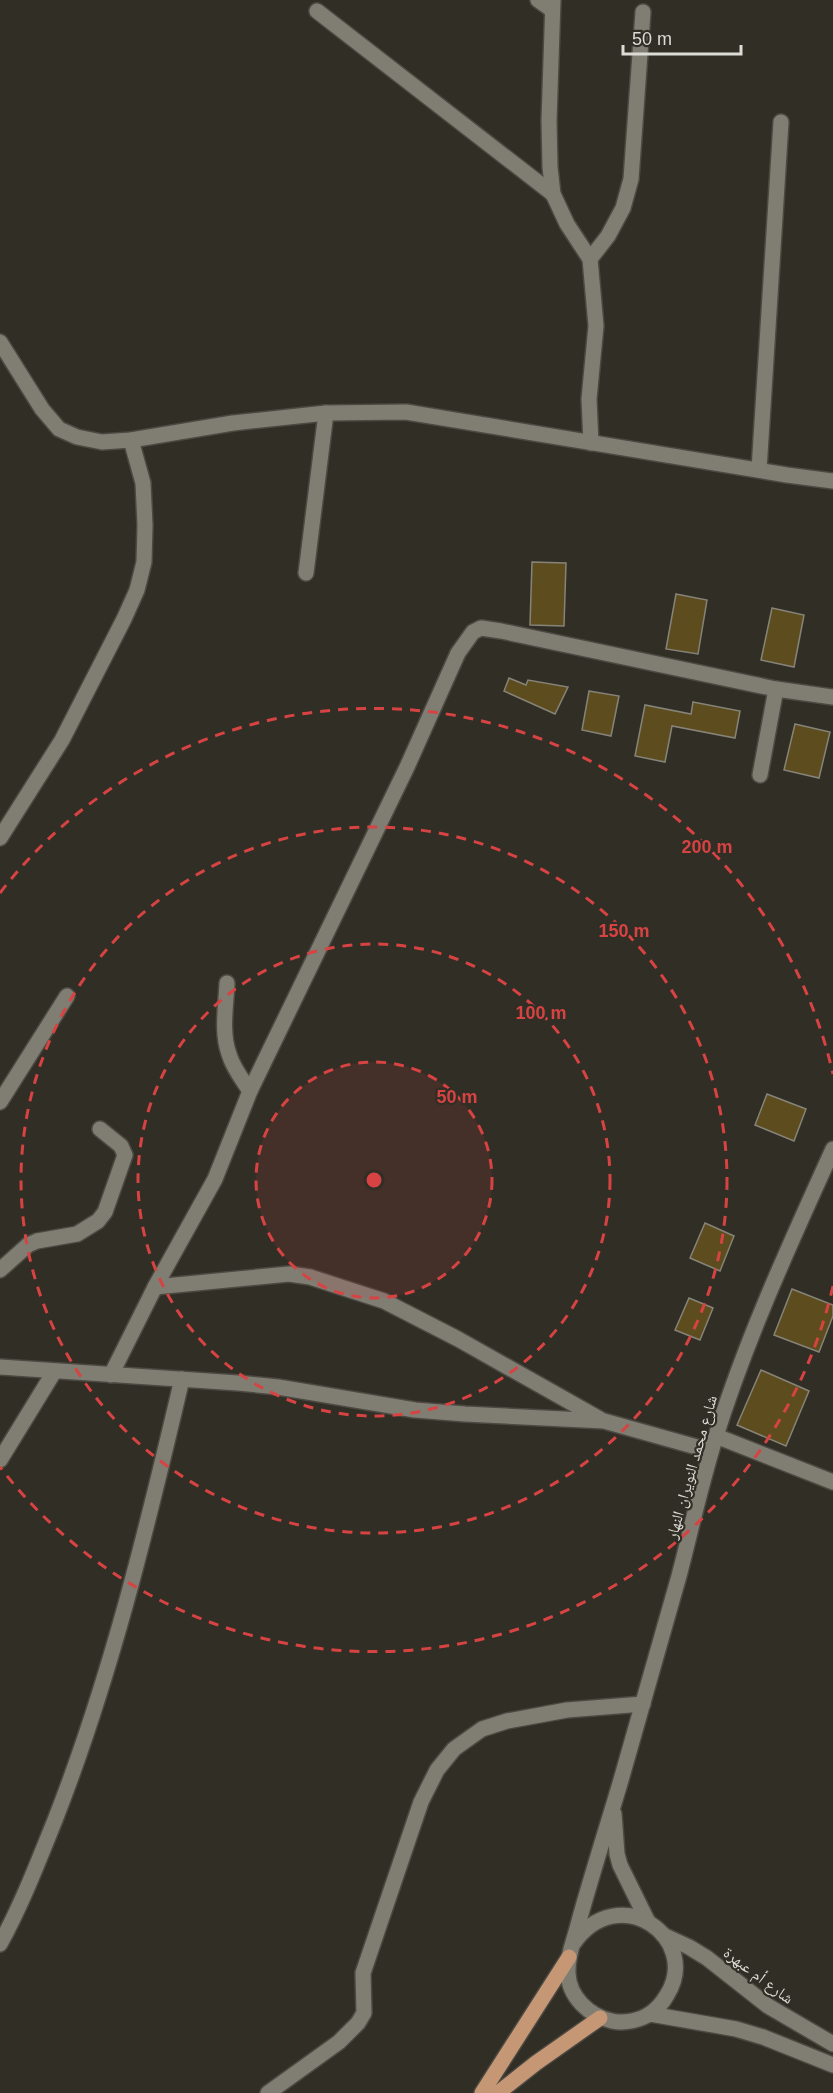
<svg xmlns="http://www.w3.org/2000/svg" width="833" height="2093" font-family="Helvetica,'Noto Naskh Arabic',sans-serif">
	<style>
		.building { fill: #5d4d1e; stroke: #868379; stroke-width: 1.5 }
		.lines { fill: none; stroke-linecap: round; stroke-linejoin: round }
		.minor-casing { stroke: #4c4942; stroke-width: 18 }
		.major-casing { stroke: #4c4942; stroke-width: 18 }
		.minor { stroke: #807d73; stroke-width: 15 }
		.major { stroke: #c69775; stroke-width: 15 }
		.ring { fill: none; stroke: #d74342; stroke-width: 3; stroke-dasharray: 10 8 }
		.labels { text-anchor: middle; stroke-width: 4.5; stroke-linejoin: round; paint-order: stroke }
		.street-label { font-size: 16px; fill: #dcdbd5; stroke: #312e26 }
		.centre { fill: #d74342; stroke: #312e26; stroke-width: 3 }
		.ring-label { font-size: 18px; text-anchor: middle; font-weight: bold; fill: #d74342; stroke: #312e26; stroke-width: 4.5; stroke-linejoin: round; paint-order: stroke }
	</style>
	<rect width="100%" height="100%" fill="#312e26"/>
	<g class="building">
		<path d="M 532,562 L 566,563 L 564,626 L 530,625 Z"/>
		<path d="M 676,594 L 707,600 L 698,654 L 666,649 Z"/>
		<path d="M 772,608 L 804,615 L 794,667 L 761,660 Z"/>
		<path d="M 509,678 L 526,685 L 528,680 L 568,687 L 555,714 L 504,691 Z"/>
		<path d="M 589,691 L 619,696 L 611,736 L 582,730 Z"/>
		<path d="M 693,702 L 740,711 L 735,738 L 672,726 L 665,762 L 635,756 L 645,705 L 691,714 Z"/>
		<path d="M 795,724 L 830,732 L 819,778 L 784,770 Z"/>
		<path d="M 767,1094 L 806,1109 L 794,1141 L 755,1125 Z"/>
		<path d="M 705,1223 L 734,1236 L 720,1271 L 690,1258 Z"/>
		<path d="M 792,1289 L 833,1305 L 833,1316 L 819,1352 L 774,1335 Z"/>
		<path d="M 689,1298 L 713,1308 L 700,1340 L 675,1330 Z"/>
		<path d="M 761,1370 L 809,1391 L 786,1446 L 737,1425 Z"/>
	</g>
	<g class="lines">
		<g class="minor-casing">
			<g id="minor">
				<path d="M 538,0 L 552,10"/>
				<path d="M 553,0 L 549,121 L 550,167 L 553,194 L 567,224 L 590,259 L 596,326 L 589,399 L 591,443"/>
				<path d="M 317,11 L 553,194"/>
				<path d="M 590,259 L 608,236 L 623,208 L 631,179 L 643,12"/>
				<path d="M 0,342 L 42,409 L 59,429 L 77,437 L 102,442 L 131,440 L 233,423 L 326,413 L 406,412 L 787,475 L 833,481"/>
				<path d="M 759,470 L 781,122"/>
				<path d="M 306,573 L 326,413"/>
				<path d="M 760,775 L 776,689"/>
				<path d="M 0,838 L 62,740 L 124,619 L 137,590 L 144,562 L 145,525 L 143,483 L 131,440"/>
				<path d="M 227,983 C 226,1006 221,1032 229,1054 C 233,1068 242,1079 250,1091"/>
				<path d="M 0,1102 L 67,996"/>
				<path d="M 0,1270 L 28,1245 L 37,1241 L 77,1234 L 98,1221 L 105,1212 L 125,1155 L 121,1146 L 100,1129"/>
				<path d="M 155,1287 L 289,1274 L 310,1277 L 384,1301 L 458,1339 L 600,1419"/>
				<path d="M 0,1367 L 238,1383 L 278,1387 L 415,1410 L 465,1414 L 604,1421 L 711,1451"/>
				<path d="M 111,1375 L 155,1287 L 215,1179 L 250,1091 L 407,767 L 458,653 L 473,632 L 481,628 L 501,631 L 776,689 L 833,697"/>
				<path d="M 716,1436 L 833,1482"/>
				<path d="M 0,1460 L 54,1372"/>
				<path d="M 614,1814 L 617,1854 L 620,1865 L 648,1922"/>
				<path d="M 663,1935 L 689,1947 L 707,1958 L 768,2006 L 833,2044"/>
				<path d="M 0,1944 C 22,1904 38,1862 55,1820 C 111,1677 147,1528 182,1379"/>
				<path d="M 573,1944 C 619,1878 702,1939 667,1995 C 663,2002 658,2008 651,2013 C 641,2020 625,2024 612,2021 C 589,2016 569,1997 568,1973 C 567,1955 575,1938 579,1921 C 592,1874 607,1827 621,1780 C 641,1712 660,1644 679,1576 C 691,1530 701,1484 715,1439 C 746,1339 790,1244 833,1149"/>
				<path d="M 650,2014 L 736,2029 L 763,2037 L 833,2065"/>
				<path d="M 268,2093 L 339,2042 L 358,2023 L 364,2013 L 363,1973 L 421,1802 L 437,1770 L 454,1749 L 482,1729 L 507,1721 L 567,1710 L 643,1704"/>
			</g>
		</g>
		<g class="major-casing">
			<g id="major">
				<path d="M 482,2093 L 569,1957"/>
				<path d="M 498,2093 L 536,2063 L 600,2018"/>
			</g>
		</g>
		<use href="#minor" class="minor"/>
		<use href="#major" class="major"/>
	</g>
	<circle cx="374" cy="1180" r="118" fill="#d74342" fill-opacity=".12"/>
	<g class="ring">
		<circle cx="374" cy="1180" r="118"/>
		<circle cx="374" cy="1180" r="236"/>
		<circle cx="374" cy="1180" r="353"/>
		<path d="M833 1286A471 471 0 0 1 0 1467M0 893A471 471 0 0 1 833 1074"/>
	</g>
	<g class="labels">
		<g class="street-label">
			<text transform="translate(691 1467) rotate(-74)" y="6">شارع محمد النويران النهار</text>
			<text transform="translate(759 1975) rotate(37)" y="6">شارع أم عبهرة</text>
		</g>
	</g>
	<circle cx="374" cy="1180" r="9" class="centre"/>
	<g class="ring-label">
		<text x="707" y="853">200 m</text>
		<text x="624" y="937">150 m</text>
		<text x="541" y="1019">100 m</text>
		<text x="457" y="1103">50 m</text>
	</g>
	<path d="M623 45v9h118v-9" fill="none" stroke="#dcdbd5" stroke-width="3"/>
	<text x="632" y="45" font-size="18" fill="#dcdbd5" stroke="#312e26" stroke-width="4.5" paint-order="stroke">50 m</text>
</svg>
